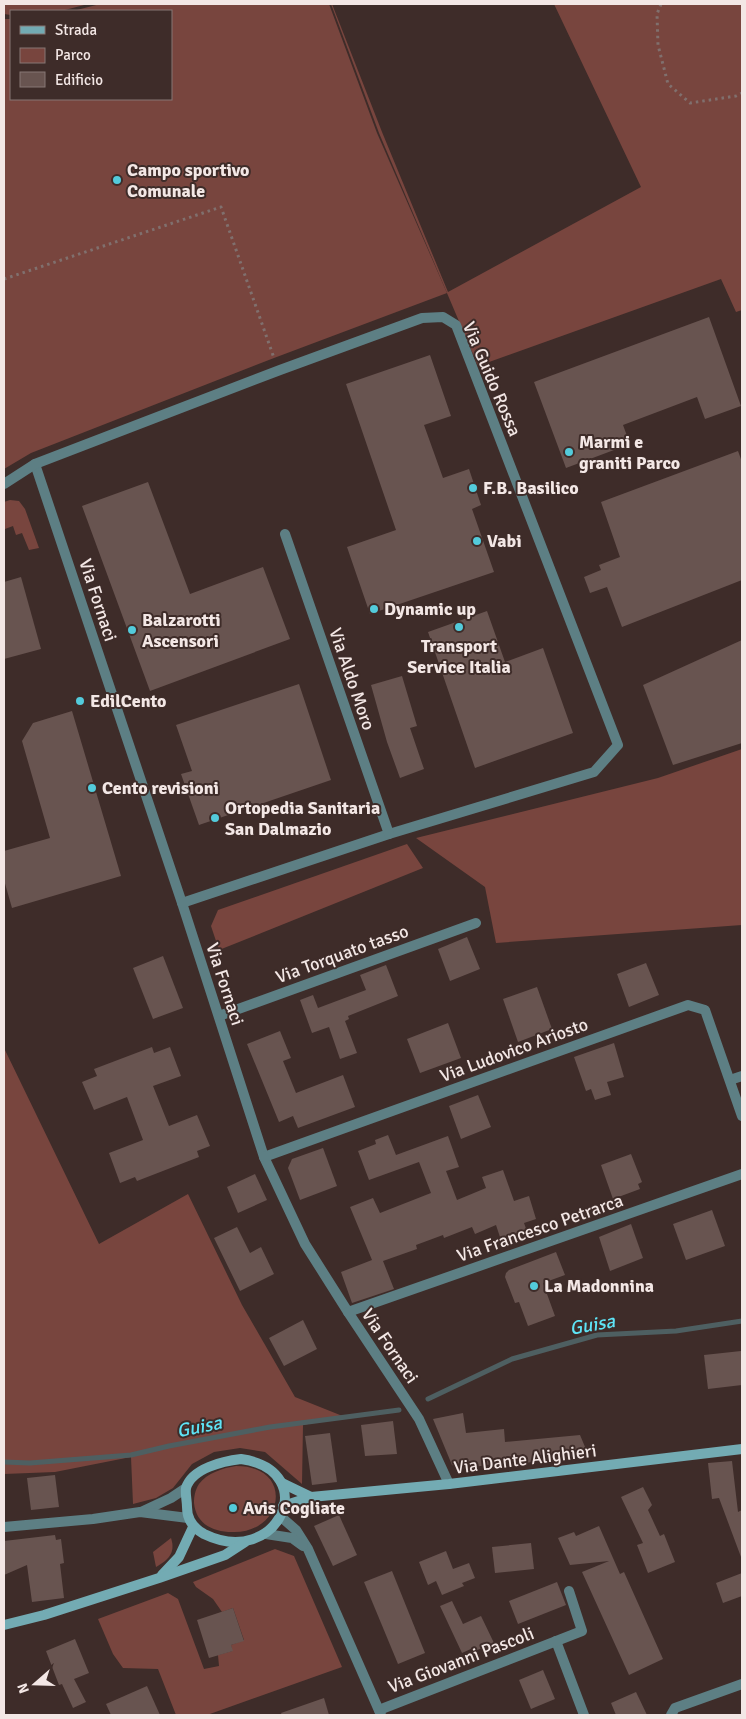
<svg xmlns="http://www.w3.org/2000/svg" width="746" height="1719" font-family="Signika,sans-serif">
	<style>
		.green { fill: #78453e }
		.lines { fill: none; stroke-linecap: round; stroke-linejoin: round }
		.stream { stroke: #4e5f61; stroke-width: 5 }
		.building { fill: #685450 }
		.path { stroke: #80706e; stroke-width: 3; stroke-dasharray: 2.5 4; stroke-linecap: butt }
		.lane { stroke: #5d7f84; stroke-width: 10 }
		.street { stroke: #5d7f84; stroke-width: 10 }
		.secondary { stroke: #73abb3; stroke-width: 10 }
		.poi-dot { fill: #53cbdb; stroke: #3e2c29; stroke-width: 2 }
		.labels { text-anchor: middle; stroke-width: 4; stroke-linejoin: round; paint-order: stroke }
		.poi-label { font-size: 18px; font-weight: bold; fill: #f3e7e5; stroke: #3e2c29; text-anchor: start }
		.street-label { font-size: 18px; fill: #f3e7e5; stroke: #3e2c29 }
		.water-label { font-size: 19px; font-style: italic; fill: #5ee4f6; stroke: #3e2c29 }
	</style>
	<rect width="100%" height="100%" fill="#3e2c29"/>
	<g class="green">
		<path d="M 4,4 L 88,4 L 61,11 L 11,11 L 11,15 L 4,14 Z"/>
		<path d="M 100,4 L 329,4 L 377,133 L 447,293 L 274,358 L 31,453 L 4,469 L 4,19 L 11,19 L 11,99 L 171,99 L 171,11 L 73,11 Z"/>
		<path d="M 331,4 L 332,4 L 382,132 L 448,292 L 641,187 L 554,4 L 742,4 L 742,310 L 736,312 L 721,279 L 478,366 L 379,133 Z"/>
		<path d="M 10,500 L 19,501 L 25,509 L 39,548 L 29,550 L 22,533 L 16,535 L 13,526 L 5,529 L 4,527 L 4,502 Z"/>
		<path d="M 742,749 L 742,925 L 496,943 L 485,887 L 416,838 L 658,778 Z"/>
		<path d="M 407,844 L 423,868 L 219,950 L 211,926 L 218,910 Z"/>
		<path d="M 4,1048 L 99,1244 L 188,1194 L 242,1305 L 295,1397 L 345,1417 L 303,1425 L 302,1484 L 265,1452 L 240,1448 L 214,1452 L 192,1464 L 173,1488 L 156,1498 L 133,1504 L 131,1457 L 55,1472 L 4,1474 Z"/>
		<path d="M 236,1466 C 295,1466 284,1534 232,1532 C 213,1532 196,1524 194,1503 C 194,1497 195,1490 199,1484 C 207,1473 223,1468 236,1466 Z"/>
		<path d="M 171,1538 C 176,1553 168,1560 156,1567 L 153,1552 Z"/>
		<path d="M 275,1549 L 294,1556 L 342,1667 L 207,1715 L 176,1715 L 158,1669 L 123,1668 L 113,1654 L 98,1619 L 168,1593 L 178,1599 L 204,1669 L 219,1666 L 218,1655 L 232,1651 L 231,1645 L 244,1640 L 233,1608 L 222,1612 L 213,1599 L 196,1587 L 193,1582 Z"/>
	</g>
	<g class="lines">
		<g class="stream">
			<path d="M 428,1399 L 512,1359 L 597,1335 L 676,1331 L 742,1321"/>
			<path d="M 4,1462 L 30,1463 L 131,1455 L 169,1446 L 270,1427 L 399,1410"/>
		</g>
	</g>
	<g class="building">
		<path d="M 709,317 L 741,406 L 705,419 L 697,397 L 623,425 L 630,444 L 566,468 L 534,382 Z"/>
		<path d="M 430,355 L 451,416 L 424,425 L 443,478 L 469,469 L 481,505 L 472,509 L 494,572 L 370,614 L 347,547 L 396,530 L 346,384 Z"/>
		<path d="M 738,451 L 742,462 L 742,580 L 622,627 L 607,587 L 590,593 L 584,577 L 601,570 L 599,565 L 620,557 L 601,502 Z"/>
		<path d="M 148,482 L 190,594 L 263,567 L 290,639 L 150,691 L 82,506 Z"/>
		<path d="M 21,577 L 41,649 L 4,659 L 4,582 Z"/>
		<path d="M 487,611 L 505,662 L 543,648 L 573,733 L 475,768 L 428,632 Z"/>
		<path d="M 742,640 L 742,743 L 673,765 L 643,685 Z"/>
		<path d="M 402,676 L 417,726 L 410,728 L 424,769 L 400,778 L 387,742 L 371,685 Z"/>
		<path d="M 299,684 L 331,780 L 199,825 L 181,774 L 192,771 L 176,725 Z"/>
		<path d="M 72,711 L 121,876 L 12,908 L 4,880 L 4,851 L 50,838 L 22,741 L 33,723 Z"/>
		<path d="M 467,937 L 480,969 L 450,981 L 438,949 Z"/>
		<path d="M 163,956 L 183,1008 L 153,1019 L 133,968 Z"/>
		<path d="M 646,963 L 659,995 L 629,1007 L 617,974 Z"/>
		<path d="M 386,965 L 398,996 L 348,1016 L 349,1019 L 345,1021 L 357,1053 L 340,1059 L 329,1027 L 312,1033 L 300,1000 L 313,995 L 318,1008 L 366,990 L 360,975 Z"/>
		<path d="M 537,987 L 552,1029 L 518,1042 L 503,999 Z"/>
		<path d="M 448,1023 L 461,1058 L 420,1073 L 407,1039 Z"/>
		<path d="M 280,1031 L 291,1058 L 283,1061 L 296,1093 L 343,1075 L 355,1107 L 298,1128 L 293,1116 L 279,1122 L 247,1044 Z"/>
		<path d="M 614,1043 L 624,1077 L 607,1082 L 611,1095 L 595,1100 L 591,1089 L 586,1091 L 574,1057 Z"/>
		<path d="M 152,1047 L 154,1053 L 170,1047 L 181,1076 L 153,1086 L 169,1126 L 197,1115 L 210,1146 L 197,1151 L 199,1157 L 137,1181 L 135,1177 L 120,1183 L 109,1153 L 143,1140 L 127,1097 L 94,1110 L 82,1082 L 97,1076 L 94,1069 Z"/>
		<path d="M 478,1095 L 491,1127 L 461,1139 L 449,1106 Z"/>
		<path d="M 388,1135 L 396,1155 L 448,1136 L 459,1167 L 446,1171 L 457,1200 L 486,1188 L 482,1177 L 503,1170 L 514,1201 L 529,1196 L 536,1219 L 524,1223 L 528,1234 L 502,1243 L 496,1225 L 475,1234 L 472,1227 L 444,1238 L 443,1235 L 416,1245 L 417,1249 L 383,1261 L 394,1289 L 352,1303 L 341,1272 L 372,1260 L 350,1207 L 373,1198 L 380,1213 L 431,1193 L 419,1162 L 369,1180 L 358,1151 L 376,1144 L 375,1140 Z"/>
		<path d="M 323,1148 L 337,1186 L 300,1200 L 288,1168 L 292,1159 Z"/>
		<path d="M 631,1154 L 642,1182 L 638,1184 L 640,1189 L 613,1199 L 601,1165 Z"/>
		<path d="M 255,1174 L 267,1200 L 238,1213 L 227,1187 Z"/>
		<path d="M 712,1210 L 725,1246 L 686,1260 L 673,1224 Z"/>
		<path d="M 631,1224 L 643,1258 L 610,1271 L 599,1237 Z"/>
		<path d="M 237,1227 L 250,1253 L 261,1247 L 274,1274 L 240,1291 L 214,1238 Z"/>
		<path d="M 556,1252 L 565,1275 L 543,1283 L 555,1316 L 528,1326 L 519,1302 L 515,1303 L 505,1277 L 506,1273 L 509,1270 Z"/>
		<path d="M 303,1320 L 317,1349 L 284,1366 L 269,1338 Z"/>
		<path d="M 741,1351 L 742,1385 L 708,1389 L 704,1355 Z"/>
		<path d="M 463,1413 L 466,1433 L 504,1429 L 505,1442 L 580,1435 L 588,1454 L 525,1463 L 523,1459 L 524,1463 L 507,1466 L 506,1462 L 461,1469 L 452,1465 L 433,1419 Z"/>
		<path d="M 393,1421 L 397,1454 L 365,1456 L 361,1425 Z"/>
		<path d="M 330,1433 L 337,1482 L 312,1485 L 305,1436 Z"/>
		<path d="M 732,1461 L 738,1512 L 742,1510 L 742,1557 L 741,1557 L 719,1498 L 712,1499 L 708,1463 Z"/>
		<path d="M 55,1475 L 59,1507 L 31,1510 L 27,1478 Z"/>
		<path d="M 643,1487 L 652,1505 L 648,1510 L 660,1536 L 664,1534 L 675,1562 L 648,1573 L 637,1545 L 643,1543 L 621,1497 Z"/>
		<path d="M 339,1515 L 357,1555 L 333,1566 L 314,1526 Z"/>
		<path d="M 599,1526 L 620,1574 L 624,1572 L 663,1659 L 629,1675 L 582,1572 L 609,1561 L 570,1565 L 558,1538 L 574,1532 L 576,1536 Z"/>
		<path d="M 55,1535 L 56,1540 L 61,1539 L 64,1563 L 60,1564 L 64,1598 L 32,1602 L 27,1565 L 4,1575 L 4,1541 Z"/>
		<path d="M 531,1543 L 534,1569 L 495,1573 L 492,1547 Z"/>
		<path d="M 446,1551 L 453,1569 L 469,1563 L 475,1578 L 462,1583 L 464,1586 L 442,1595 L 436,1581 L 428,1585 L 419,1562 Z"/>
		<path d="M 392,1571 L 425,1653 L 398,1664 L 364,1582 Z"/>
		<path d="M 742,1573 L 742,1596 L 723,1603 L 716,1583 Z"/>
		<path d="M 557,1582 L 566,1605 L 518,1624 L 509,1601 Z"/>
		<path d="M 452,1601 L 463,1624 L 481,1616 L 494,1643 L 475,1651 L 473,1648 L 462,1653 L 440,1606 Z"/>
		<path d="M 233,1608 L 244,1641 L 231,1645 L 233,1651 L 209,1658 L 197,1620 Z"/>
		<path d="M 75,1639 L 89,1673 L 74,1679 L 86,1702 L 73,1708 L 62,1684 L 59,1685 L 46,1651 Z"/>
		<path d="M 543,1670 L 555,1699 L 531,1709 L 519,1680 Z"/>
		<path d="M 147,1686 L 160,1715 L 111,1715 L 106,1704 Z"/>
		<path d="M 636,1692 L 647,1715 L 616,1715 L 611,1703 Z"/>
		<path d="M 324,1698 L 329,1715 L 282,1715 L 281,1713 Z"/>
	</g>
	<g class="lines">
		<g class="path">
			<path d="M 661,4 L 657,14 L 658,45 L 668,84 L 690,103 L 736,96 L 742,93"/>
			<path d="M 4,279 L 221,207 L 274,358"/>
		</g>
		<g class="lane">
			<path d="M 556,1641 L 584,1715"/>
			<path d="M 379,1710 L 582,1631 L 569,1591"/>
			<path d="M 671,1715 L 675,1708 L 742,1684"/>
		</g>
		<g class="street">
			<path d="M 35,464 L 182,903 L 264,1157 L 305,1244 L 348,1312 L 419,1419 L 449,1484"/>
			<path d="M 4,484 L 35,464 L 280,370 L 422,318 L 443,317 L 456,325 L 618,745 L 594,772 L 389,834 L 182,903"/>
			<path d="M 285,534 L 389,834"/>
			<path d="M 219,1016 L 476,923"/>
			<path d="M 730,1080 L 742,1076"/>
			<path d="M 264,1157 L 688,1005 L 705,1010 L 742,1116"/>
			<path d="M 348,1312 L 742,1174"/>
			<path d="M 141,1512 L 171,1498 L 186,1488"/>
			<path d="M 280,1516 L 296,1530 L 308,1549 L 381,1715"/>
			<path d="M 4,1527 L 93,1519 L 140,1512 L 188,1518"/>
			<path d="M 266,1534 L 292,1538 L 303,1546"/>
		</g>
		<g class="secondary">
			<path d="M 241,1459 C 323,1471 278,1570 204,1534 C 193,1528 187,1520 187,1507 C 187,1501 185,1493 186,1488 C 192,1468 224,1461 241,1459 Z"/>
			<path d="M 282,1483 L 311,1497"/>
			<path d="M 283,1506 L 311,1497 L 449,1484 L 742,1449"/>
			<path d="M 162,1575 L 179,1557 L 193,1527"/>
			<path d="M 4,1625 L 44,1615 L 159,1578 L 225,1555 L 245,1542"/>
		</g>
	</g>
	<g class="poi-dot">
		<circle cx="117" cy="180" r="5"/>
		<circle cx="569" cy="452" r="5"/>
		<circle cx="473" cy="488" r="5"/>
		<circle cx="477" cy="541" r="5"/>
		<circle cx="374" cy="609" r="5"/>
		<circle cx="459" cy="627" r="5"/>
		<circle cx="132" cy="630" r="5"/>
		<circle cx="80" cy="701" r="5"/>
		<circle cx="92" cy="788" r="5"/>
		<circle cx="215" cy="818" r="5"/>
		<circle cx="534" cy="1286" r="5"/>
		<circle cx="233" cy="1508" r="5"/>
	</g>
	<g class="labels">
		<g class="poi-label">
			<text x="127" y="176">Campo sportivo<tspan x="127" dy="21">Comunale</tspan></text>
			<text x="579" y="448">Marmi e<tspan x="579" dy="21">graniti Parco</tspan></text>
			<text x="483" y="494">F.B. Basilico</text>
			<text x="487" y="547">Vabi</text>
			<text x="384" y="615">Dynamic up</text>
			<text x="142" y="626">Balzarotti<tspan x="142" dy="21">Ascensori</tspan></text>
			<text x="459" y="652" text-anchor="middle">Transport<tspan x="459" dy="21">Service Italia</tspan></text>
			<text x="90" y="707">EdilCento</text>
			<text x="102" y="794">Cento revisioni</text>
			<text x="225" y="814">Ortopedia Sanitaria<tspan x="225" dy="21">San Dalmazio</tspan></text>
			<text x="544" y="1292">La Madonnina</text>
			<text x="243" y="1514">Avis Cogliate</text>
		</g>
		<g class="street-label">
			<text transform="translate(492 379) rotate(67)" y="6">Via Guido Rossa</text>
			<text transform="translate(98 600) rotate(72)" y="6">Via Fornaci</text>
			<text transform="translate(352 679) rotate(71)" y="6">Via Aldo Moro</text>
			<text transform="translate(342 954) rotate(-20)" y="6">Via Torquato tasso</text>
			<text transform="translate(225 984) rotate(72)" y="6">Via Fornaci</text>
			<text transform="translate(514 1050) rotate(-20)" y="6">Via Ludovico Ariosto</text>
			<text transform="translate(540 1228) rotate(-19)" y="6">Via Francesco Petrarca</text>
			<text transform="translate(390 1346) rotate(56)" y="6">Via Fornaci</text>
			<text transform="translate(525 1459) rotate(-7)" y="6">Via Dante Alighieri</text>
			<text transform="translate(461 1660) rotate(-21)" y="6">Via Giovanni Pascoli</text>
		</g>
		<g class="water-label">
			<text transform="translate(592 1324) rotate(-10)" y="7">Guisa</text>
			<text transform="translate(199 1426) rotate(-11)" y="7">Guisa</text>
		</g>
	</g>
	<rect width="746" height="1719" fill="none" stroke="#f3e7e5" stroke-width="10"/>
	<rect x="10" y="10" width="162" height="90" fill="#3e2c29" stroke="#867774"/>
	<rect x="20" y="26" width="25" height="8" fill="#73abb3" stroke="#867774"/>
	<text x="55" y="35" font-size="15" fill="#f3e7e5">Strada</text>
	<rect x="20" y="48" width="25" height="15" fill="#78453e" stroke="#867774"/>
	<text x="55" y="60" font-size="15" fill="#f3e7e5">Parco</text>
	<rect x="20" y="72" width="25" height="15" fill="#685450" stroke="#867774"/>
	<text x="55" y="85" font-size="15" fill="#f3e7e5">Edificio</text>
	<g transform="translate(35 1684) rotate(250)" stroke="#3e2c29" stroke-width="4" paint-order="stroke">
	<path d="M0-4L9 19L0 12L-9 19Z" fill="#f3e7e5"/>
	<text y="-8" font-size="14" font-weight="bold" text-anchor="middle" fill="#f3e7e5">N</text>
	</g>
</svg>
